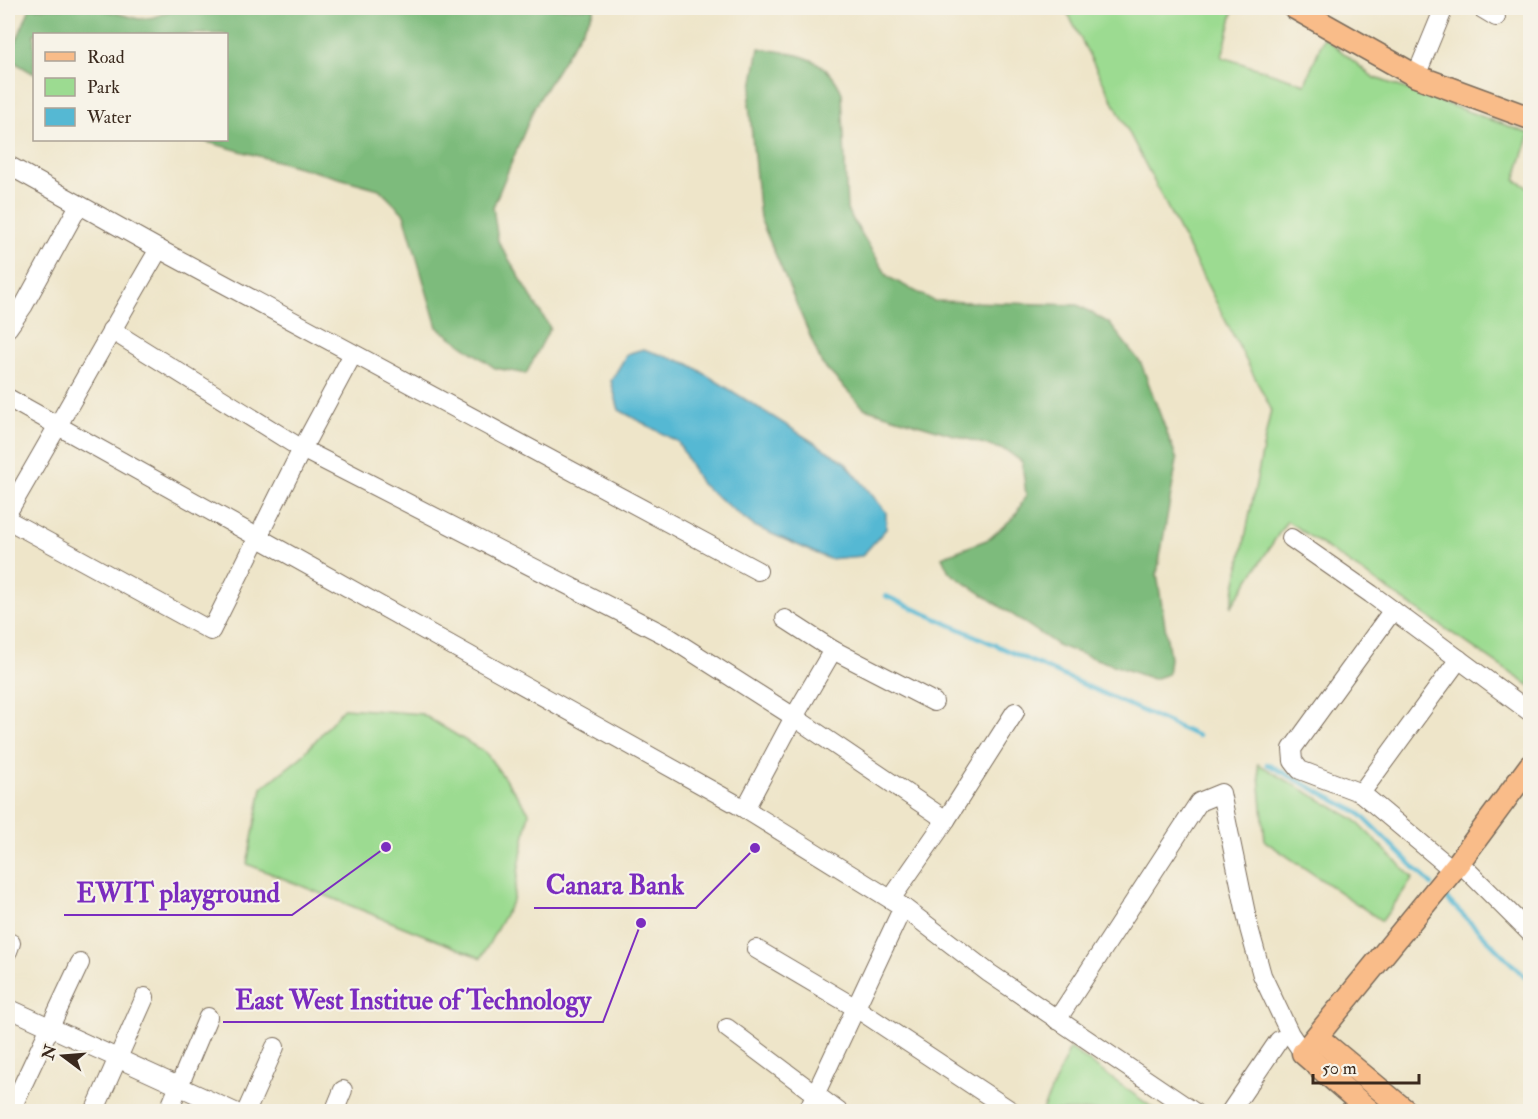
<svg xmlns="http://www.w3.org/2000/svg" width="1538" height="1119" font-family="'IM FELL Double Pica',serif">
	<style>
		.green { fill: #9cdb91; stroke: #6c8258; stroke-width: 1.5 }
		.forest { fill: #7dbb7b; stroke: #5c724c; stroke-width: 1.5 }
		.water { fill: #55b8d3; stroke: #487178; stroke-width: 1.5 }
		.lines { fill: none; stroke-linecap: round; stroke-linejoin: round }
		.stream { stroke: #55b8d3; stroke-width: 4.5 }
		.minor-casing { stroke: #7a6b5a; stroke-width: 20 }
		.major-casing { stroke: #7a6b5a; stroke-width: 25 }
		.minor { stroke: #fff; stroke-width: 18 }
		.major { stroke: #f9bc89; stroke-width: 22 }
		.leader { fill: none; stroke: #7b2cbf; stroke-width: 2 }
		.callout-dot { fill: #7b2cbf; stroke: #f7f3e8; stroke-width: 2 }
		.callout-label { font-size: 27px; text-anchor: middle; font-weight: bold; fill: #7b2cbf; stroke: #f7f3e8; stroke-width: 4.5; stroke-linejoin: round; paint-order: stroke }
	</style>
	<rect width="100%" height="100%" fill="#f7f3e8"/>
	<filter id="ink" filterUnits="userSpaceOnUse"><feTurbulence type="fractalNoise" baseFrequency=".0167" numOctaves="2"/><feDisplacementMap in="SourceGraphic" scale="12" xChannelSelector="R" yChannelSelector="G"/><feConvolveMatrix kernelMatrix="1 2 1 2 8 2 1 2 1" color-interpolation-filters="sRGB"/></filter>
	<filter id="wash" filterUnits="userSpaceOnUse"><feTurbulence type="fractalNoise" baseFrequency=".008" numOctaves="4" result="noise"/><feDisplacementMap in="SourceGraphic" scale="24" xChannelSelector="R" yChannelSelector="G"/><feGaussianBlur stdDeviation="1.35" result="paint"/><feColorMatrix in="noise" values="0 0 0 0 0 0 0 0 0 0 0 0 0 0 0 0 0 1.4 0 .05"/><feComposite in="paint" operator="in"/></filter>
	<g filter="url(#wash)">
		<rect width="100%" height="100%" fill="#eee5c9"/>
		<g class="green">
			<path d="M 1065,8 L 1234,8 L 1222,57 L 1305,84 L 1324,37 L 1373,77 L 1530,134 L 1515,180 L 1530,188 L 1530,686 L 1287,521 L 1231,607 L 1271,409 Z"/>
			<path d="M 344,708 L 422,714 L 486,753 L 529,812 L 513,900 L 481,958 L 247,864 L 262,788 L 301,757 Z"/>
			<path d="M 1258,764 L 1354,819 L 1413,878 L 1382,921 L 1265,841 Z"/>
			<path d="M 1070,1048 L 1157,1111 L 1042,1111 Z"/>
		</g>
		<g class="forest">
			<path d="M 30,8 L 97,8 L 139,19 L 155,17 L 176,8 L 594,8 L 593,12 L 535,106 L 493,207 L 498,241 L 550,328 L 526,374 L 495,368 L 437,327 L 404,214 L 379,189 L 200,140 L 226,140 L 226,34 L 34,34 L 34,74 L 9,59 Z"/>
			<path d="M 759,48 C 795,54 826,55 842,93 L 847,210 L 888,277 L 934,301 L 1078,305 L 1109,323 L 1141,363 L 1177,460 L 1157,574 L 1170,658 L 1168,674 L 1153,679 L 1059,646 L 949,572 L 942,557 L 989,539 L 1015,516 L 1026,495 L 1022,462 L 1007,451 L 864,408 L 822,364 L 760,218 L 749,104 Z"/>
		</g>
		<path class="water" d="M 643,349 L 689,364 L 845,462 L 886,512 L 886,529 L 862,556 L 829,559 L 754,526 L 701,484 L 678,442 L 619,410 L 611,381 L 627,354 Z"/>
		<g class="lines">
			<g class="stream">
				<path d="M 886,596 L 1198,736"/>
				<path d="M 1267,764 L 1359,813 L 1432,885"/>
				<path d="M 1441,893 L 1530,982"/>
			</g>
		</g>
	</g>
	<g filter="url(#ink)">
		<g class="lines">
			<g class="minor-casing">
				<g id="minor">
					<path d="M 1481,8 L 1496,17"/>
					<path d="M 1416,76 L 1444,8"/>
					<path d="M 8,165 L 159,249 L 758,571"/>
					<path d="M 8,328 L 24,305 L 79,205"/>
					<path d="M 111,330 L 302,449 L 667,636 L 794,717 L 946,820"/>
					<path d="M 8,398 L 745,809 L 903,907 L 989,973 L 1194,1112"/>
					<path d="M 8,512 C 59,425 108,336 159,249"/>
					<path d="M 8,520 L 211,631 L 302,449 L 353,354"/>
					<path d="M 1291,538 L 1371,594 L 1530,712"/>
					<path d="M 1393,610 L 1292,749 L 1293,761 L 1300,770 L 1361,793 L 1453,870"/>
					<path d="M 785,619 L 833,650 L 934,702"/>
					<path d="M 1361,793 L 1459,659"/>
					<path d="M 745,809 L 794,717 L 833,650"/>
					<path d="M 1459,862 L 1530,933"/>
					<path d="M 891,899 L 946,820 L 1015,712"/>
					<path d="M 756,949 L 856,1008 L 1013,1112"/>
					<path d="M 8,951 L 11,943"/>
					<path d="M 8,1008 L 235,1112"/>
					<path d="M 1057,1020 L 1199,802 L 1221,793 L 1249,928 L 1262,975 L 1290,1034 L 1303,1053"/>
					<path d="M 727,1028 L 839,1112"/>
					<path d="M 10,1112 L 80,963"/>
					<path d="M 94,1112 L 145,997"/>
					<path d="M 168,1112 L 208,1017"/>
					<path d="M 246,1112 L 275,1047"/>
					<path d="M 334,1112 L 343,1090"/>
					<path d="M 807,1112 L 903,907"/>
					<path d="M 1230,1112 L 1279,1040"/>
				</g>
			</g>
			<g class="major-casing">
				<g id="major">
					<path d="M 1295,8 L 1416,76 L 1530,118"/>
					<path d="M 1317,1037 L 1407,1112"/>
					<path d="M 1371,1112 L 1303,1053 L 1459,862 L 1530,766"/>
				</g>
			</g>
			<use href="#minor" class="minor"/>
			<use href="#major" class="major"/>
		</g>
	</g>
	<path class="leader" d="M755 848L696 908H534M386 847L292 915H64M641 923L603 1022H223"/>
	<g class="callout-dot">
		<circle cx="755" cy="848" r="6"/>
		<circle cx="386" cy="847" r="6"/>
		<circle cx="641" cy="923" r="6"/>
	</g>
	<g class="callout-label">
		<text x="615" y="894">Canara Bank</text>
		<text x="178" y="902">EWIT playground</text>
		<text x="413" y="1009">East West Institue of Technology</text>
	</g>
	<rect width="1538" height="1119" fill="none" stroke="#f7f3e8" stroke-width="30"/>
	<rect x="33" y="33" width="195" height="108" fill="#f7f3e8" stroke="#aca397" stroke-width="1.5"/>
	<rect x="45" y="52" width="30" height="9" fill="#f9bc89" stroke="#aca397" stroke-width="1.5"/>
	<text x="87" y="63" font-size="18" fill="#3b2a1e">Road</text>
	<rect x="45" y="78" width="30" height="18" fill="#9cdb91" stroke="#aca397" stroke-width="1.5"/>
	<text x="87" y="93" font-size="18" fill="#3b2a1e">Park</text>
	<rect x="45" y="108" width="30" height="18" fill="#55b8d3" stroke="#aca397" stroke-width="1.5"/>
	<text x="87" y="123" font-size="18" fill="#3b2a1e">Water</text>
	<g transform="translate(63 1056) rotate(286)" stroke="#f7f3e8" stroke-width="4.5" paint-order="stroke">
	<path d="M0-4.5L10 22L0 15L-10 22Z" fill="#3b2a1e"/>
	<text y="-9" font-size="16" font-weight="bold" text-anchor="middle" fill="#3b2a1e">N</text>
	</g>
	<path d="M1313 1074v9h106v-9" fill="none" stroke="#3b2a1e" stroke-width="3"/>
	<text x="1322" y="1074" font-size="18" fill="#3b2a1e" stroke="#f7f3e8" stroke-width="4.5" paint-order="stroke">50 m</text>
</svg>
